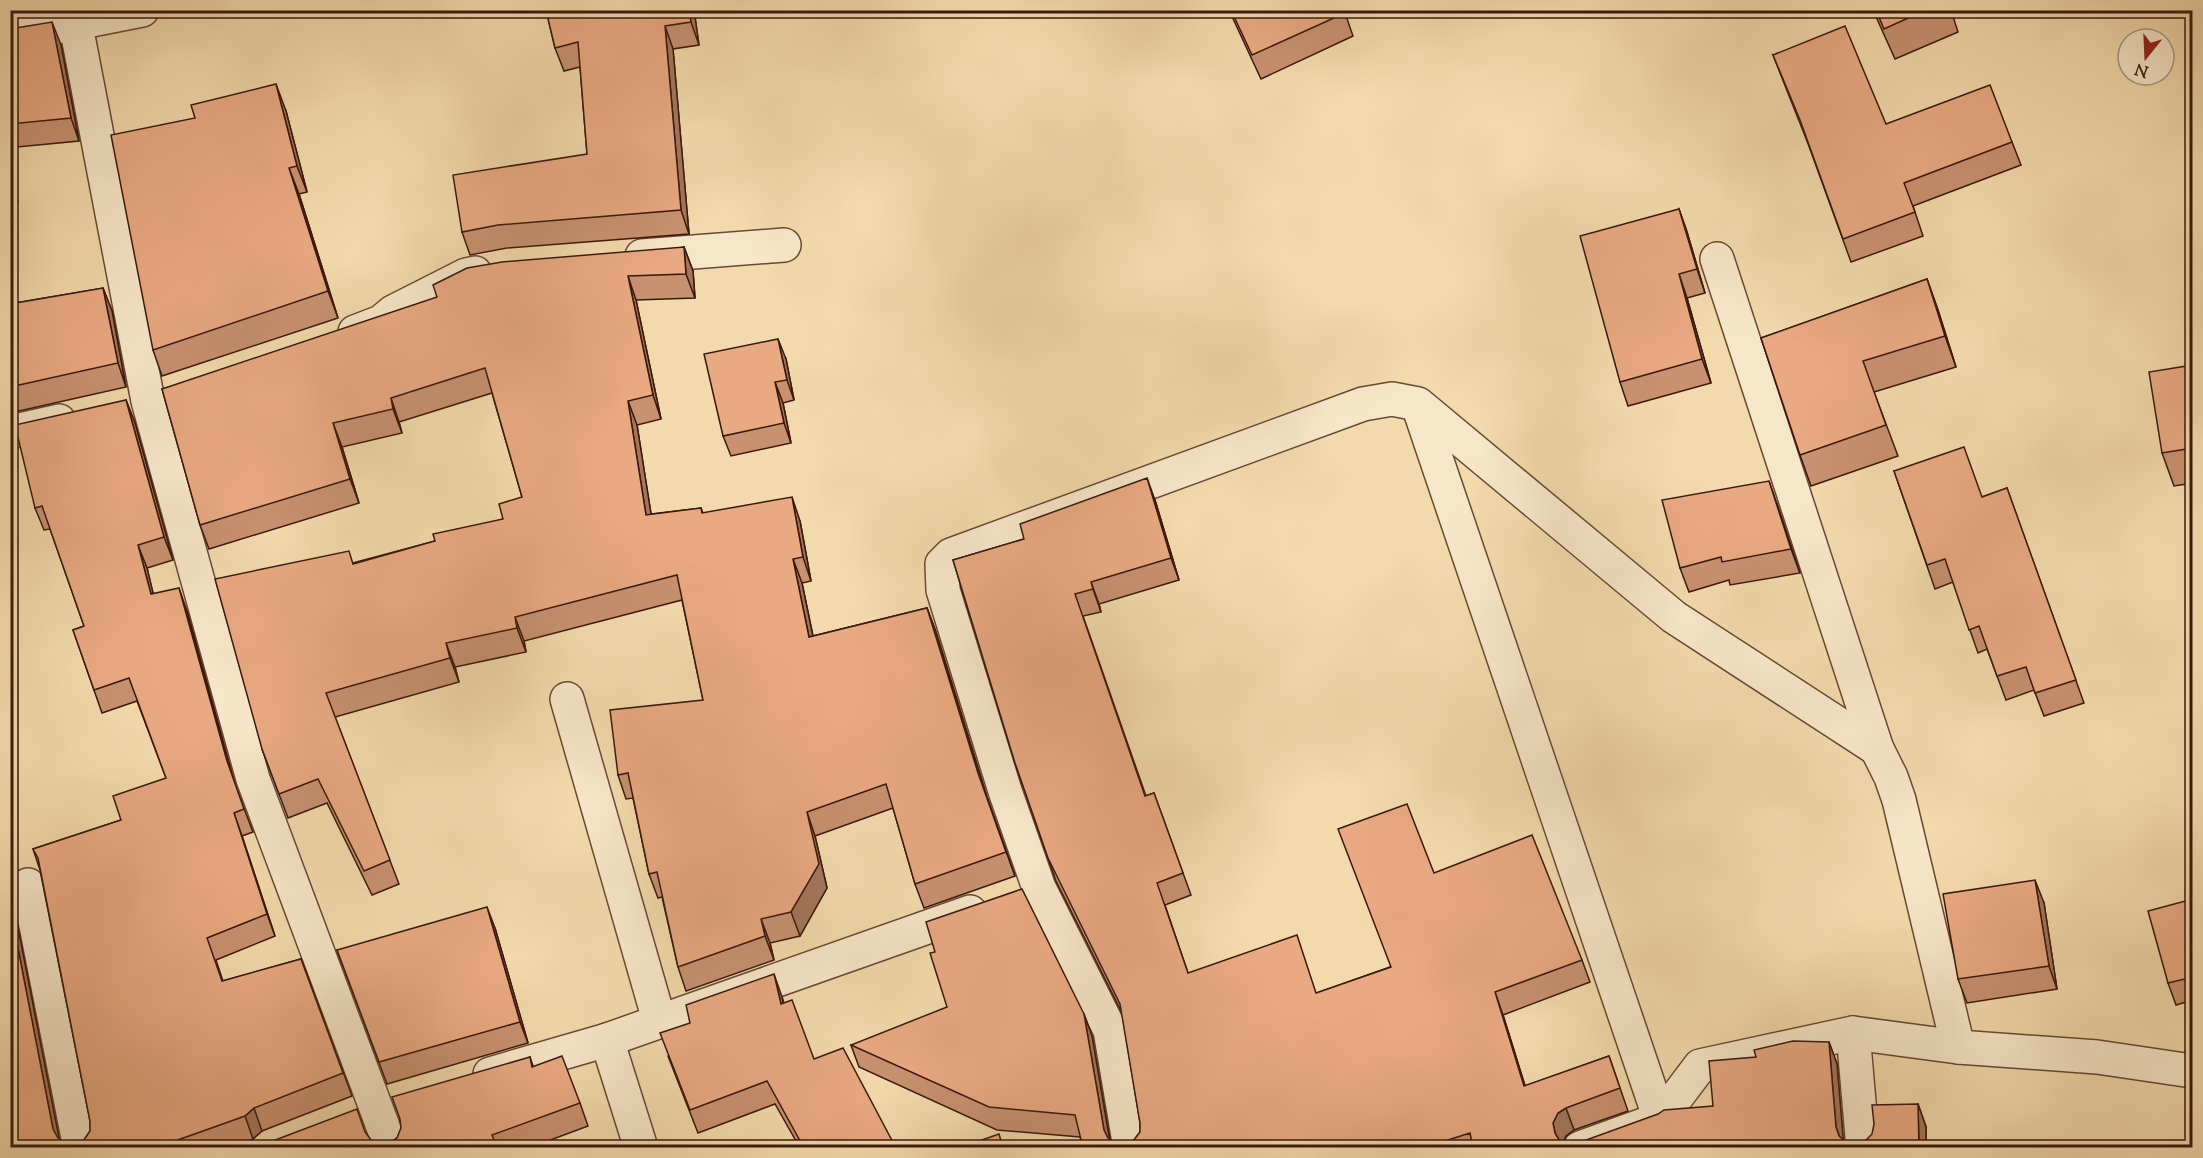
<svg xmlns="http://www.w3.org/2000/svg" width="2203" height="1158" font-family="'Sorts Mill Goudy',serif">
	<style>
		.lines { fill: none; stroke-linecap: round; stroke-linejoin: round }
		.minor-casing { stroke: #684935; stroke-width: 36 }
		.minor { stroke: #f7e7c9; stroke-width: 33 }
		.wall { fill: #c89170; stroke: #3a190d; stroke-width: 1.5 }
		.shaded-wall { fill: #a3765b; stroke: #3a190d; stroke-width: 1.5 }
		.building { fill: #e9a982; stroke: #3a190d; stroke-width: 1.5 }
	</style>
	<rect width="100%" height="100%" fill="#f3daac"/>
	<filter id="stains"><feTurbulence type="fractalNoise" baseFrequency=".00333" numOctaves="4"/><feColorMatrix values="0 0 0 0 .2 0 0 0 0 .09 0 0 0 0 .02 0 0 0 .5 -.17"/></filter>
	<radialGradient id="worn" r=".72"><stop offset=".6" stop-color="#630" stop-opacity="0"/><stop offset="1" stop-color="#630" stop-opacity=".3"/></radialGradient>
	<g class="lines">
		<g class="minor-casing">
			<g id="minor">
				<path d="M 73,10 L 148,401 L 253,779 L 391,1148"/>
				<path d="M 10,36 L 142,10"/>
				<path d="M 642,256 L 784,245"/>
				<path d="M 1717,259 L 1877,749 L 1891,777 L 1899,800 L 1958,1047"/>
				<path d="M 355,332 L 381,322 L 393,312 L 466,275 L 475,273"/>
				<path d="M 1418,405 L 1660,1119"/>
				<path d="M 10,432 L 59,421"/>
				<path d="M 567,699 L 659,1020"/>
				<path d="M 28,885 L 80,1148"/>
				<path d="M 1853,1033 L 1863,1148"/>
				<path d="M 607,1040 L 641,1148"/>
				<path d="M 490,1074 L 607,1040 L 970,912"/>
				<path d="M 1130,1148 L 1110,1030 L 1039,888 L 1005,791 L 943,590 L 942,564 L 951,555 L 1363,404 L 1392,399 L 1418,404 L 1674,617 L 1877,749"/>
				<path d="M 1580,1148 L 1660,1119 L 1700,1066 L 1853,1033 L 1958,1047 L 2097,1057 L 2192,1071"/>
			</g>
		</g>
		<use href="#minor" class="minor"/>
	</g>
	<g class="wall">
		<path d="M 10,10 L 43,10 L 10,17 Z"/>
		<path d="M 546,10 L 694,10 L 699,45 L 673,49 L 689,234 L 507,248 L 470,255 L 462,232 L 587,154 L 580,67 L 564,71 L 555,48 Z"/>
		<path d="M 1229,10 L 1344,10 L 1353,36 L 1261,79 Z"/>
		<path d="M 1873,10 L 1951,10 L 1958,32 L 1895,59 Z"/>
		<path d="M 10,29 L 61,45 L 79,141 L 17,147 L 10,129 Z"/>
		<path d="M 1773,55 L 1886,124 L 2012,142 L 2021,165 L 1913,206 L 1923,236 L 1851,262 L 1807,141 L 1782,78 Z"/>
		<path d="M 286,111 L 307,192 L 299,194 L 338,318 L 162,376 L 153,350 Z"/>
		<path d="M 10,170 L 18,202 L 10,204 Z"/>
		<path d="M 1679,209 L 1687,232 L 1705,293 L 1687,298 L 1711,383 L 1628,406 L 1620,382 Z"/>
		<path d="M 684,247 L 693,271 L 695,298 L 636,300 L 661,419 L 637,425 L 651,514 L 701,508 L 703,513 L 800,521 L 811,581 L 802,583 L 813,636 L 927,608 L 936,632 L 987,797 L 1015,876 L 924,908 L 915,884 L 893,808 L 815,836 L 827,888 L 800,936 L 770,943 L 774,960 L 686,991 L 678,967 L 662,897 L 658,898 L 649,874 L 633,798 L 626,799 L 618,775 L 703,700 L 682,600 L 524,641 L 526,652 L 455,667 L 459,682 L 335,717 L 399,884 L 372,895 L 327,803 L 288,818 L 262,749 L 353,563 L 435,541 L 503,519 L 522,497 L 492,393 L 399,422 L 402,433 L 342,447 L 359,503 L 209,549 L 200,525 L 162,389 Z"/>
		<path d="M 1927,279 L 1938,310 L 1956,367 L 1874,392 L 1898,456 L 1811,486 L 1800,455 L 1761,338 Z"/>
		<path d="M 103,288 L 112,311 L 126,387 L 10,413 L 10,304 Z"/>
		<path d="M 786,359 L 794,400 L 783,403 L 791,443 L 731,456 L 723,436 Z"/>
		<path d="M 2193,365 L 2193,483 L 2174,486 L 2162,453 Z"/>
		<path d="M 126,400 L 135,423 L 173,560 L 147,568 L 153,594 L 187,611 L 234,782 L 253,832 L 242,836 L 275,936 L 216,960 L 223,981 L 301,959 L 352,1096 L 262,1131 L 253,1139 L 229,1148 L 10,1148 L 10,887 L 59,1139 L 65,1143 L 75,1144 L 84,1140 L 90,1131 L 90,1121 L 40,870 L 33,849 L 121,820 L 166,778 L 137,701 L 102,713 L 73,630 L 84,626 L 50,529 L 44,530 L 35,508 Z"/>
		<path d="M 1894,471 L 1982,497 L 2007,488 L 2084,703 L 2044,716 L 2034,690 L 2006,700 L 1987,649 L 1978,653 L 1953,582 L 1935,589 Z"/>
		<path d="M 1155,500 L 1179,580 L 1099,604 L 1101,612 L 1083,616 L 1146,796 L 1154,793 L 1191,895 L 1165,905 L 1188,973 L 1317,993 L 1390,967 L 1434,873 L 1582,960 L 1590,982 L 1503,1015 L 1525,1086 L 1609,1056 L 1628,1111 L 1574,1130 L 1566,1136 L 1563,1142 L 1568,1144 L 1578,1143 L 1713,1106 L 1756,1057 L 1829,1042 L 1837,1064 L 1843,1140 L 1846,1142 L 1857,1144 L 1865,1141 L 1918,1104 L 1926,1127 L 1926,1148 L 1083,1148 L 1080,1137 L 997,1130 L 859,1067 L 851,1045 L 1084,1014 L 1092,1036 L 1110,1139 L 1116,1144 L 1126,1144 L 1134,1140 L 1140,1132 L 1140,1123 L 1122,1013 L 1056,881 L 1015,763 L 953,560 Z"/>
		<path d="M 1777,504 L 1800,573 L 1730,585 L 1729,580 L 1689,592 L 1680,568 Z"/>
		<path d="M 2193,899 L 2193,1000 L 2176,1005 L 2168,983 Z"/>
		<path d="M 2044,903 L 2057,989 L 1967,1003 L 1958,979 Z"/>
		<path d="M 495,928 L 528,1043 L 387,1084 L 337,950 Z"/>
		<path d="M 782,997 L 784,1003 L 814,1059 L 896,1148 L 800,1148 L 775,1104 L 698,1133 L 668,1056 Z"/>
		<path d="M 530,1057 L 533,1066 L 580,1103 L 588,1126 L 529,1148 L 272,1148 L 365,1132 L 371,1140 L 379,1144 L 389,1143 L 397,1138 L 401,1128 L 400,1120 Z"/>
	</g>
	<g class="shaded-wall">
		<path d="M 689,10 L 694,10 L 699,45 L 691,22 Z"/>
		<path d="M 52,22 L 61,45 L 79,141 L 71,118 Z"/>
		<path d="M 665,26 L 673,49 L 689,234 L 681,210 Z"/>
		<path d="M 276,84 L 286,111 L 307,192 L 297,166 Z"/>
		<path d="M 289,168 L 299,194 L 338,318 L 328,291 Z"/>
		<path d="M 10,170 L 18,202 L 10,182 Z"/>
		<path d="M 1679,209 L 1687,232 L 1705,293 L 1697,269 Z"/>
		<path d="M 684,247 L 693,271 L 695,298 L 686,274 Z"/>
		<path d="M 1679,274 L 1687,298 L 1711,383 L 1702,359 Z"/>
		<path d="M 628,276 L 636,300 L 661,419 L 653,395 Z"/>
		<path d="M 1927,279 L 1938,310 L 1956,367 L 1945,336 Z"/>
		<path d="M 103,288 L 112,311 L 126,387 L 118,363 Z"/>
		<path d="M 778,339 L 786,359 L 794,400 L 787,380 Z"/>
		<path d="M 775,382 L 783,403 L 791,443 L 784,423 Z"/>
		<path d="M 391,398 L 399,422 L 402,433 L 393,409 Z"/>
		<path d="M 126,400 L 135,423 L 173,560 L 164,537 Z"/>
		<path d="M 628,401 L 637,425 L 655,539 L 646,515 Z"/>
		<path d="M 333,423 L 342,447 L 359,503 L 350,479 Z"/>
		<path d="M 1147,478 L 1155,500 L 1179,580 L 1171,558 Z"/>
		<path d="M 1769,481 L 1777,504 L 1800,573 L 1791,549 Z"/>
		<path d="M 792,497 L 800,521 L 811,581 L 803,557 Z"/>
		<path d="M 138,545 L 147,568 L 159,617 L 151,594 Z"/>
		<path d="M 793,559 L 802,583 L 818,661 L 809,637 Z"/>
		<path d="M 1091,582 L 1099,604 L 1101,612 L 1093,589 Z"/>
		<path d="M 179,588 L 187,611 L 235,784 L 227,761 Z"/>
		<path d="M 927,608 L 936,632 L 987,797 L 1015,876 L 978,773 Z"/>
		<path d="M 515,617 L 524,641 L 526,652 L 517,628 Z"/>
		<path d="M 446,643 L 455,667 L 459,682 L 450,658 Z"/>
		<path d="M 807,812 L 815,836 L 827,888 L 800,936 L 791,912 Z"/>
		<path d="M 234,813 L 242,836 L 275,936 L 267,914 Z"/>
		<path d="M 2035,880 L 2044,903 L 2057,989 L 2049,966 Z"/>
		<path d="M 10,887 L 61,1148 L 53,1129 L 10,907 Z"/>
		<path d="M 487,907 L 495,928 L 528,1043 L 520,1022 Z"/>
		<path d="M 761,919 L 770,943 L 774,960 L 765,936 Z"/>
		<path d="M 774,974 L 782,997 L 789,1027 L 781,1004 Z"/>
		<path d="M 1495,992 L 1503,1015 L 1532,1108 L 1524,1086 Z"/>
		<path d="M 1084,1014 L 1092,1036 L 1111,1148 L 1104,1130 Z"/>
		<path d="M 1829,1042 L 1837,1064 L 1844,1148 L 1836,1127 Z"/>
		<path d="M 1918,1104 L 1926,1127 L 1926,1148 L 1919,1148 Z"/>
		<path d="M 254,1108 L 262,1131 L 253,1139 L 245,1116 Z"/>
		<path d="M 1566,1108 L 1574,1130 L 1566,1136 L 1562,1145 L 1555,1133 L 1553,1123 L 1558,1113 Z"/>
	</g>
	<g class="building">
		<path d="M 546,10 L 689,10 L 691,22 L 665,26 L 681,210 L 498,225 L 462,232 L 453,175 L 587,154 L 578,42 L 555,48 Z"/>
		<path d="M 1231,10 L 1344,10 L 1345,13 L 1252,55 Z"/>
		<path d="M 1876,10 L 1926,10 L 1884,29 Z"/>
		<path d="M 52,22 L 71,118 L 10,124 L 10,29 Z"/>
		<path d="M 1845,26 L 1886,124 L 1990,85 L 2012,142 L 1904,183 L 1915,212 L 1843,239 L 1800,120 L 1773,55 Z"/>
		<path d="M 276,84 L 297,166 L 289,168 L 328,291 L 153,350 L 111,135 L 195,118 L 191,105 Z"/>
		<path d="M 1679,209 L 1697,269 L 1679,274 L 1702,359 L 1620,382 L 1580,236 Z"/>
		<path d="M 684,247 L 686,274 L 628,276 L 653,395 L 628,401 L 646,515 L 701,508 L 702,513 L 792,497 L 803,557 L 793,559 L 809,637 L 927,608 L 978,773 L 1006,852 L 915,884 L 886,784 L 807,812 L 819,864 L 791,912 L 761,919 L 765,936 L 678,967 L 657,872 L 649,874 L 628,773 L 618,775 L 610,710 L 703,700 L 677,575 L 515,617 L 517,628 L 446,643 L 450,658 L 326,693 L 390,860 L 364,871 L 318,779 L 279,794 L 262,749 L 215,579 L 349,551 L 353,564 L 435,541 L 433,534 L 503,519 L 499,504 L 522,497 L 485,368 L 391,398 L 393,409 L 333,423 L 350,479 L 200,525 L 162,389 L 437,297 L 433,285 L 467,268 L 502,262 Z"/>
		<path d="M 1927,279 L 1945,336 L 1863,361 L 1886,425 L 1800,455 L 1761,338 Z"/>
		<path d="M 103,288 L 118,363 L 10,387 L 10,304 Z"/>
		<path d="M 778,339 L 787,380 L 775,382 L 784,423 L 723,436 L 704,354 Z"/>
		<path d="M 2193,365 L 2193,448 L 2162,453 L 2149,372 Z"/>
		<path d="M 126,400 L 164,537 L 138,545 L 151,594 L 179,588 L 227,761 L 244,809 L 234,813 L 267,914 L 207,938 L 222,981 L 301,959 L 343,1073 L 254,1108 L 245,1116 L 161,1146 L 162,1148 L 10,1148 L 10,907 L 53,1129 L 58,1138 L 65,1143 L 75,1144 L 84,1140 L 90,1131 L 90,1121 L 38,858 L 33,849 L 121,820 L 113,796 L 166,778 L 129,678 L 94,690 L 73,630 L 84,626 L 42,506 L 35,508 L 15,425 Z"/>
		<path d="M 1964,447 L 1982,497 L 2007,488 L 2076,680 L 2035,693 L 2026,667 L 1997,676 L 1979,626 L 1969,630 L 1945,559 L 1927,565 L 1894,471 Z"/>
		<path d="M 1147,478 L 1171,558 L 1091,582 L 1093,589 L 1075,594 L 1145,796 L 1154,793 L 1183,873 L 1157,883 L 1188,973 L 1297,935 L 1316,993 L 1391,967 L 1338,829 L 1407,804 L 1434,873 L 1532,835 L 1582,960 L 1495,992 L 1524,1086 L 1609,1056 L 1620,1088 L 1566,1108 L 1558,1113 L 1553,1123 L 1555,1133 L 1559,1140 L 1568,1144 L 1578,1143 L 1658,1114 L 1664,1110 L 1713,1106 L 1709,1061 L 1756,1057 L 1754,1050 L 1793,1041 L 1829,1042 L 1836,1127 L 1839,1136 L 1846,1142 L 1857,1144 L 1865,1141 L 1872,1134 L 1874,1124 L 1872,1105 L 1918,1104 L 1919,1148 L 1473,1148 L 1470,1133 L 1423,1148 L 1083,1148 L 1075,1115 L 989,1107 L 851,1045 L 947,1007 L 930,953 L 935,952 L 926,922 L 1022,889 L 1084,1014 L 1104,1130 L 1108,1138 L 1116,1144 L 1126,1144 L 1134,1140 L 1140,1132 L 1140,1123 L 1120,1004 L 1048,858 L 1015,763 L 953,560 L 1024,539 L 1020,524 Z"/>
		<path d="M 1769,481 L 1791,549 L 1722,562 L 1721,557 L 1680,568 L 1662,500 Z"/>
		<path d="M 2035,880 L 2049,966 L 1958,979 L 1943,894 Z"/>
		<path d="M 2193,899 L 2193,977 L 2168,983 L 2148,911 Z"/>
		<path d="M 487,907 L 520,1022 L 379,1062 L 337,950 Z"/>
		<path d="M 774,974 L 781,1004 L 792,1000 L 814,1059 L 843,1048 L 896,1148 L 804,1148 L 767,1081 L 690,1110 L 660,1033 L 690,1023 L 686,1005 Z"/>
		<path d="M 562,1056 L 580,1103 L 492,1135 L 497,1148 L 272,1148 L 270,1142 L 357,1109 L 365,1132 L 371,1140 L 379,1144 L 389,1143 L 397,1138 L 401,1128 L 400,1119 L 392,1097 L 530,1057 L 532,1067 Z"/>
		<path d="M 999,1134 L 1003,1148 L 959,1148 Z"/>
	</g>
	<rect width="2203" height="1158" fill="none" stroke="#f3daac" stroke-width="36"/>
	<rect x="12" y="12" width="2179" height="1134" fill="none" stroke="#3a190d" stroke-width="3"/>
	<rect x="18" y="18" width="2167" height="1122" fill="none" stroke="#3a190d" stroke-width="1.5"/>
	<g transform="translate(2146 57) rotate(198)"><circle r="28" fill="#f7e7c9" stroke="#ab957e" stroke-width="1.5"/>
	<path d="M0-4.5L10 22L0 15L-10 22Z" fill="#8f2418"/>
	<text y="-9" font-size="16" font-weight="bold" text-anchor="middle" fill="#3a190d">N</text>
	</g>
	<rect width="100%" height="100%" filter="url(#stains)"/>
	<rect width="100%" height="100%" fill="url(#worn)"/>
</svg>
